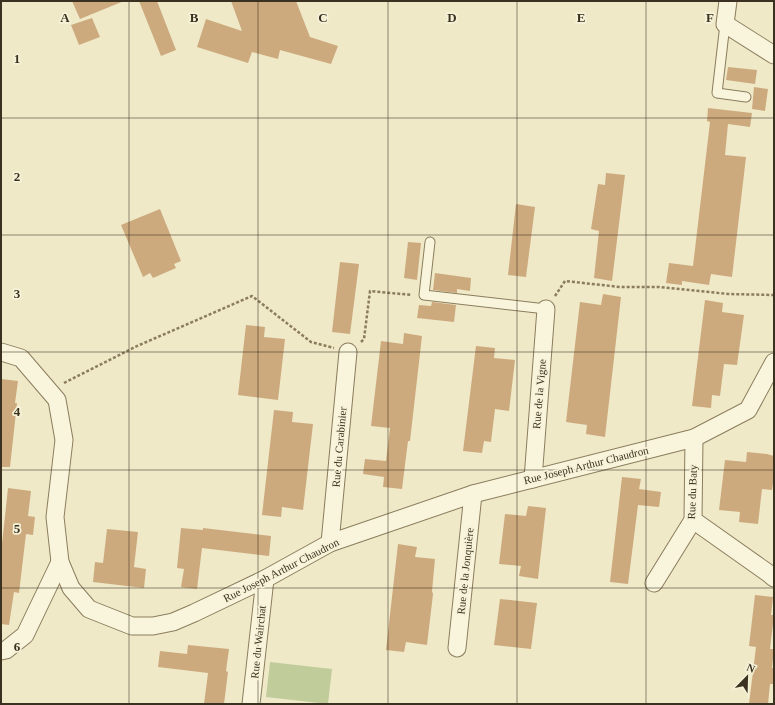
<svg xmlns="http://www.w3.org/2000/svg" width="775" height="705" font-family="'Times New Roman',serif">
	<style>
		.green { fill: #c0cd9b }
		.building { fill: #cdaa7e }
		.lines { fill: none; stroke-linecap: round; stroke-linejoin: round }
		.service-casing { stroke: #8b7c5d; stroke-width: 11 }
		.minor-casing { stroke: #8b7c5d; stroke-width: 19 }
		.path { stroke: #8b7c5d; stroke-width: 2.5; stroke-dasharray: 3 2; stroke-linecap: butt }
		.service { stroke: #f9f5dc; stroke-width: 9 }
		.minor { stroke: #f9f5dc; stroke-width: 17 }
		.grid { fill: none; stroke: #3b3120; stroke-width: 1; stroke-opacity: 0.55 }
		.labels { text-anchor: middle; stroke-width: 3.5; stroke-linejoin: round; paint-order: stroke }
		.street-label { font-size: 11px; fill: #3b3120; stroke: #f6f2d8 }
		.grid-label { font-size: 13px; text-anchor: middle; font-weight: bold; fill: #3b3120; stroke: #f6f2d8; stroke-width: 3.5; stroke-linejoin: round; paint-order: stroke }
	</style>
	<rect width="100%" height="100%" fill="#efe9c8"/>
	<path class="green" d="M 270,662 L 332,669 L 328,704 L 266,697 Z"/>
	<g class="building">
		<path d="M 72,1 L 124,1 L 80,19 Z"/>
		<path d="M 139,1 L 157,1 L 176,50 L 161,56 Z"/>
		<path d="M 231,1 L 296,1 L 310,37 L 338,46 L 331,64 L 280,50 L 278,59 L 252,52 L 248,63 L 197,47 L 206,19 L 242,31 Z"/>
		<path d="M 92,18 L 100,37 L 79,45 L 71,25 Z"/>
		<path d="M 728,67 L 757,70 L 755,84 L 726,80 Z"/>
		<path d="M 754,87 L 768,89 L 765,111 L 752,109 Z"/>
		<path d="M 708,108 L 752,113 L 750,127 L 728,124 L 725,155 L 746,157 L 732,277 L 711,274 L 709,285 L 682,281 L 682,285 L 666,283 L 669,263 L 693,266 L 710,122 L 707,121 Z"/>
		<path d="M 606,173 L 625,175 L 612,281 L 594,278 L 599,231 L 591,229 L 598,184 L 605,185 Z"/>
		<path d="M 516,204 L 535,207 L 526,277 L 508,275 Z"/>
		<path d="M 160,209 L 181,261 L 174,264 L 176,268 L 153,278 L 150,273 L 143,277 L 121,225 Z"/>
		<path d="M 408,242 L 421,243 L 417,280 L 404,278 Z"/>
		<path d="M 340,262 L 359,264 L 350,334 L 332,332 Z"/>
		<path d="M 435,273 L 471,278 L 470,291 L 457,289 L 457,293 L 433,290 Z"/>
		<path d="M 603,294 L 621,297 L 605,437 L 586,434 L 587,425 L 566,422 L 580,302 L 601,305 Z"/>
		<path d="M 705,300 L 723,303 L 722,312 L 744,315 L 737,365 L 724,364 L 720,396 L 712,395 L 711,408 L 692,406 Z"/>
		<path d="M 432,302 L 456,305 L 454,322 L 417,318 L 419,305 L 431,306 Z"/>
		<path d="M 246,325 L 265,327 L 264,337 L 285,339 L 278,400 L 238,395 Z"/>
		<path d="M 404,333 L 422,336 L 410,441 L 408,441 L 402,489 L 383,487 L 384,477 L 363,474 L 365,459 L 386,461 L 390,428 L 371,426 L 381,341 L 403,344 Z"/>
		<path d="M 476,346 L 495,348 L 494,358 L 515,360 L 509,411 L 495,409 L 491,442 L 484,441 L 482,453 L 463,451 Z"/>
		<path d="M 1,379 L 18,381 L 15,403 L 17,403 L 10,467 L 1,467 Z"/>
		<path d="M 274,410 L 293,412 L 292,422 L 313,424 L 303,510 L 282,507 L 281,517 L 262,515 Z"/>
		<path d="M 747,452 L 767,454 L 774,456 L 774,476 L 772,490 L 762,489 L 758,524 L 739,522 L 740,512 L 719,510 L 725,460 L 746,462 Z"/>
		<path d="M 622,477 L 641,479 L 639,489 L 661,492 L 659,507 L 638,505 L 628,584 L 610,582 Z"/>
		<path d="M 8,488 L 31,491 L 28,516 L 35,517 L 33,535 L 26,534 L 19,593 L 14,592 L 9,625 L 1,624 L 1,553 Z"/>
		<path d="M 528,506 L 546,508 L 538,579 L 519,576 L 521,566 L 499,564 L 505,514 L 526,516 Z"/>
		<path d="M 181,528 L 203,530 L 203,528 L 271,536 L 269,556 L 202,548 L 197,589 L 181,587 L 184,569 L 177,568 Z"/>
		<path d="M 107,529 L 138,532 L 134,567 L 146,569 L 144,588 L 93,582 L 95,562 L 103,563 Z"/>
		<path d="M 398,544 L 417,547 L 415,557 L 435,559 L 432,591 L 433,594 L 427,645 L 406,642 L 404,652 L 386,650 Z"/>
		<path d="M 755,595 L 773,597 L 771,615 L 774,615 L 770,649 L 774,649 L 772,668 L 774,668 L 774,684 L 770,684 L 768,704 L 749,704 L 756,647 L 749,646 Z"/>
		<path d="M 500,599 L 537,603 L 531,649 L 494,645 Z"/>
		<path d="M 188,645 L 229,649 L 226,671 L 228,672 L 224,704 L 204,704 L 208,673 L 158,667 L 160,651 L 187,654 Z"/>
	</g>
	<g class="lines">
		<g class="service-casing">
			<g id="service">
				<path d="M 725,24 L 717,93 L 746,97"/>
				<path d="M 430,242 L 424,295 L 546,309"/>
			</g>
		</g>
		<g class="minor-casing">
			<g id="minor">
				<path d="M 728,1 L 725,24 L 774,55"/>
				<path d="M 1,352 L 21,358 L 57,400 L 64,440 L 55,517 L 60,562 L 71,588 L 89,609 L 132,626 L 153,626 L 173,622 L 194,613 L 265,579 L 330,543 L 473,494 L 694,438 L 748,410 L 774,362"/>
				<path d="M 533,479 L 546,309"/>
				<path d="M 693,520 L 768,573 L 774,578"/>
				<path d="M 330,543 L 348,352"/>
				<path d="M 654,583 L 693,520 L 694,438"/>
				<path d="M 457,648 L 473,494"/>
				<path d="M 1,651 L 6,650 L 25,635 L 60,562"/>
				<path d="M 251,704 L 265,579"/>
			</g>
		</g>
		<g class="path">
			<path d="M 555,296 L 565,281 L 620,287 L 659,287 L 728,294 L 774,295"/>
			<path d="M 361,342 L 364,339 L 370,291 L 412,295"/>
			<path d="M 64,383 L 137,346 L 252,296 L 311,342 L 334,348"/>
		</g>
		<use href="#service" class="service"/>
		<use href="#minor" class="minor"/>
	</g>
	<path class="grid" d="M 129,1 L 129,704M 258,1 L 258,704M 388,1 L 388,704M 517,1 L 517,704M 646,1 L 646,704M 1,118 L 774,118M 1,235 L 774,235M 1,352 L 774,352M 1,470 L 774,470M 1,588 L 774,588"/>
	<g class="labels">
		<g class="street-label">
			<text transform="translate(539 394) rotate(-85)" y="4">Rue de la Vigne</text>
			<text transform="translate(339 447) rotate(-85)" y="4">Rue du Carabinier</text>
			<text transform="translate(586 465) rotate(-14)" y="4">Rue Joseph Arthur Chaudron</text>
			<text transform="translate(692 492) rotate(-88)" y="4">Rue du Baty</text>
			<text transform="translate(281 570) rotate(-27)" y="4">Rue Joseph Arthur Chaudron</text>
			<text transform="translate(465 571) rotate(-84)" y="4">Rue de la Jonquière</text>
			<text transform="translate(258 642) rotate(-84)" y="4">Rue du Wairchat</text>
		</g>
	</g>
	<g class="grid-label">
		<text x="65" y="22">A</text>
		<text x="194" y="22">B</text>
		<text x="323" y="22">C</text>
		<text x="452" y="22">D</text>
		<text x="581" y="22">E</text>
		<text x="710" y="22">F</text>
		<text x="17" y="63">1</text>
		<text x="17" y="181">2</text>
		<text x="17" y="298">3</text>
		<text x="17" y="416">4</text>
		<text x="17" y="533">5</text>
		<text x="17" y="651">6</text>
	</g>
	<rect width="775" height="705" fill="none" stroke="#3b3120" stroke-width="4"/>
	<g transform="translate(747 677) rotate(23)" stroke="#f6f2d8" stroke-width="3" paint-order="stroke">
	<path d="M0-3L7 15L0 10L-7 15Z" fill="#3b3120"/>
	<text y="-6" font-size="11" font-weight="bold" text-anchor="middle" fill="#3b3120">N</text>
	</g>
</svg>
